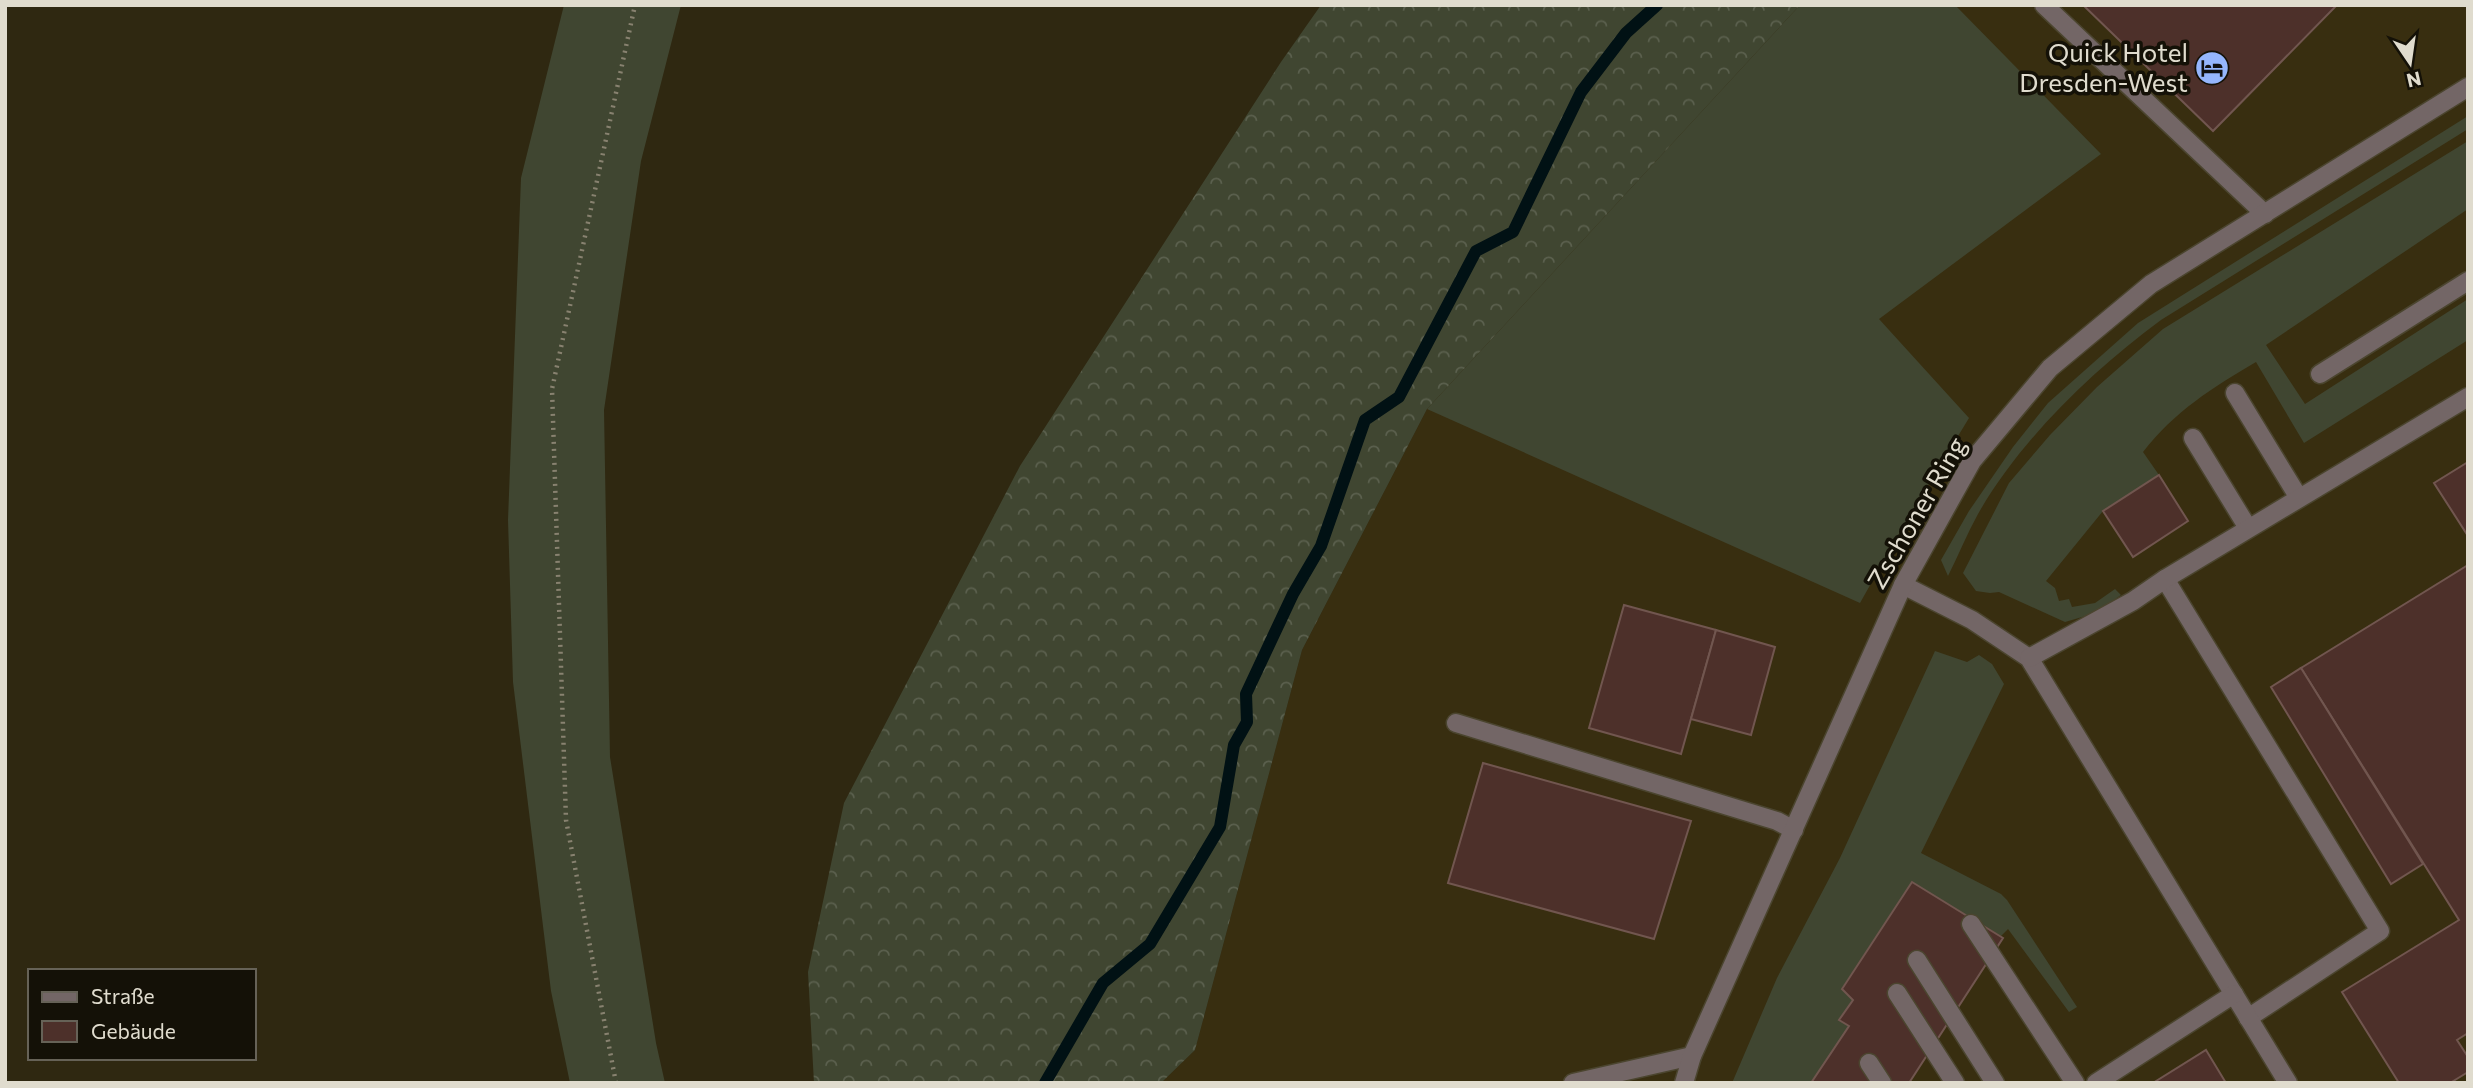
<svg xmlns="http://www.w3.org/2000/svg" width="2473" height="1088" font-family="Commissioner,sans-serif">
	<style>
		.built { fill: #382e10 }
		.grass { fill: #404631 }
		.forest { fill: url(#forest-crowns) }
		.lines { fill: none; stroke-linecap: round; stroke-linejoin: round }
		.stream { stroke: #011114; stroke-width: 12 }
		.building { fill: #4d302a; stroke: #71564f; stroke-width: 2 }
		.minor-casing { stroke: #4b452f; stroke-width: 21 }
		.path { stroke: #888270; stroke-width: 4.5; stroke-dasharray: 2 5; stroke-linecap: butt }
		.minor { stroke: #736666; stroke-width: 18 }
		.labels { text-anchor: middle; stroke-width: 7; stroke-linejoin: round; paint-order: stroke }
		.poi-label { font-size: 26px; fill: #e0dcce; stroke: #141107; text-anchor: end }
		.street-label { font-size: 26px; fill: #e0dcce; stroke: #141107 }
	</style>
	<defs>
		<pattern id="forest-crowns" width="20" height="18" patternUnits="userSpaceOnUse" patternTransform="scale(1.75)"><rect width="20" height="18" fill="#404631"/><path d="M2 6a3 3 0 1 1 6 0M12 15a3 3 0 1 1 6 0" fill="none" stroke="#5b604e"/></pattern>
	</defs>
	<rect width="100%" height="100%" fill="#2f2811"/>
	<path class="built" d="M 1800,5 L 2468,5 L 2468,1083 L 1161,1083 L 1195,1050 L 1302,650 L 1427,409 Z"/>
	<g class="grass">
		<path d="M 564,5 L 681,5 L 641,161 L 604,410 L 610,757 L 656,1043 L 665,1083 L 570,1083 L 551,991 L 513,682 L 508,520 L 521,178 Z"/>
		<path d="M 1800,5 L 1955,5 L 2101,154 L 1879,319 L 1969,418 L 1904,525 L 1860,603 L 1427,409 Z"/>
		<path d="M 2468,116 L 2468,129 L 2161,320 C 2092,371 2021,439 1978,514 C 1967,534 1958,556 1948,576 L 1941,560 L 1969,511 L 2013,447 L 2048,403 L 2138,323 Z"/>
		<path d="M 2468,141 L 2468,209 L 2266,345 L 2305,404 L 2468,299 L 2468,340 L 2304,443 L 2256,362 C 2213,387 2174,412 2143,452 L 2159,475 L 2103,511 L 2046,581 L 2055,588 L 2059,601 L 2069,599 L 2072,607 L 2095,603 L 2115,589 L 2121,595 L 2096,613 L 2065,622 L 1999,592 L 1990,593 L 1976,591 L 1963,573 L 2009,483 L 2050,435 L 2097,387 L 2163,329 Z"/>
		<path d="M 1935,651 L 1967,662 L 1979,655 L 1992,664 L 2004,684 L 1921,853 L 2001,894 L 2007,900 L 2077,1007 L 2069,1012 L 2008,929 L 2001,936 L 1912,882 L 1842,988 L 1853,1000 L 1839,1020 L 1849,1026 L 1811,1083 L 1732,1083 L 1777,978 L 1840,858 Z"/>
	</g>
	<path class="forest" d="M 1321,5 L 1800,5 L 1427,409 L 1302,650 L 1195,1050 L 1161,1083 L 814,1083 L 808,972 L 844,803 L 1020,466 L 1281,62 Z"/>
	<g class="lines">
		<path class="stream" d="M 1045,1083 L 1103,983 L 1150,944 L 1220,827 L 1234,745 L 1247,722 L 1246,694 L 1293,594 L 1321,546 L 1365,420 L 1399,397 L 1476,251 L 1513,232 L 1581,92 L 1626,33 L 1657,5"/>
	</g>
	<g class="building">
		<path d="M 2083,5 L 2337,5 L 2213,131 Z"/>
		<path d="M 2468,462 L 2468,536 L 2434,483 Z"/>
		<path d="M 2159,475 L 2188,521 L 2133,557 L 2103,511 Z"/>
		<path d="M 2468,565 L 2468,1033 L 2457,1040 L 2468,1057 L 2468,1072 L 2450,1083 L 2399,1083 L 2342,992 L 2459,920 L 2301,668 Z"/>
		<path d="M 1624,605 L 1716,630 L 1681,754 L 1589,728 Z"/>
		<path d="M 1716,630 L 1775,647 L 1751,735 L 1691,719 Z"/>
		<path d="M 2301,668 L 2423,864 L 2391,884 L 2271,687 Z"/>
		<path d="M 1483,763 L 1691,821 L 1654,939 L 1448,883 Z"/>
		<path d="M 1912,882 L 2003,938 L 1909,1083 L 1811,1083 L 1849,1026 L 1839,1020 L 1853,1000 L 1842,989 Z"/>
		<path d="M 2206,1050 L 2226,1083 L 2153,1083 Z"/>
	</g>
	<g class="lines">
		<g class="minor-casing">
			<g id="minor">
				<path d="M 2044,5 L 2265,214"/>
				<path d="M 2320,374 L 2468,281"/>
				<path d="M 2235,393 L 2299,498"/>
				<path d="M 2193,438 L 2248,528"/>
				<path d="M 2165,579 L 2380,931 L 2248,1018"/>
				<path d="M 1903,585 L 1972,620 L 2029,658 L 2288,1083"/>
				<path d="M 2029,658 L 2133,601 L 2165,579 L 2468,397"/>
				<path d="M 1456,723 L 1777,821 L 1794,830"/>
				<path d="M 1971,924 L 2075,1083"/>
				<path d="M 1917,960 L 1995,1083"/>
				<path d="M 1897,993 L 1955,1083"/>
				<path d="M 1869,1063 L 1882,1083"/>
				<path d="M 1573,1083 L 1692,1056"/>
				<path d="M 1684,1083 L 1692,1056 L 1903,585 L 1972,461 L 2050,368 L 2151,284 L 2468,87"/>
				<path d="M 2096,1083 L 2234,994"/>
			</g>
		</g>
		<path class="path" d="M 616,1083 L 566,820 L 552,389 L 635,5"/>
		<use href="#minor" class="minor"/>
	</g>
	<defs>
		<g id="hotel-disc" transform="scale(1.75)"><circle r="9.5" fill="#95b6fd" stroke="#141107"/><path d="M-6-4.5h1.5V1H6V5H4.5V3h-9V5H-6ZM-4 0a1.8 1.8 0 1 1 3.6 0ZM.5 0V-2.5h3Q6-2.5 6 0Z" fill="#111"/></g>
	</defs>
	<g fill-rule="evenodd">
		<use href="#hotel-disc" x="2212" y="68"/>
	</g>
	<g class="labels">
		<g class="poi-label">
			<text x="2188" y="62">Quick Hotel<tspan x="2188" dy="30">Dresden-West</tspan></text>
		</g>
		<g class="street-label">
			<text transform="translate(1917 513) rotate(-60)" y="9">Zschoner Ring</text>
		</g>
	</g>
	<rect width="2473" height="1088" fill="none" stroke="#e0dcce" stroke-width="14"/>
	<rect x="28" y="969" width="228" height="91" fill="#141107" stroke="#666257" stroke-width="2"/>
	<rect x="42" y="992" width="35" height="10" fill="#736666" stroke="#666257" stroke-width="2"/>
	<text x="91" y="1004" font-size="21" fill="#e0dcce">Straße</text>
	<rect x="42" y="1021" width="35" height="21" fill="#4d302a" stroke="#666257" stroke-width="2"/>
	<text x="91" y="1039" font-size="21" fill="#e0dcce">Gebäude</text>
	<g transform="translate(2410 63) rotate(167)" stroke="#141107" stroke-width="5" paint-order="stroke">
	<path d="M0-5L12 26L0 18L-12 26Z" fill="#e0dcce"/>
	<text y="-10" font-size="19" font-weight="bold" text-anchor="middle" fill="#e0dcce">N</text>
	</g>
</svg>
